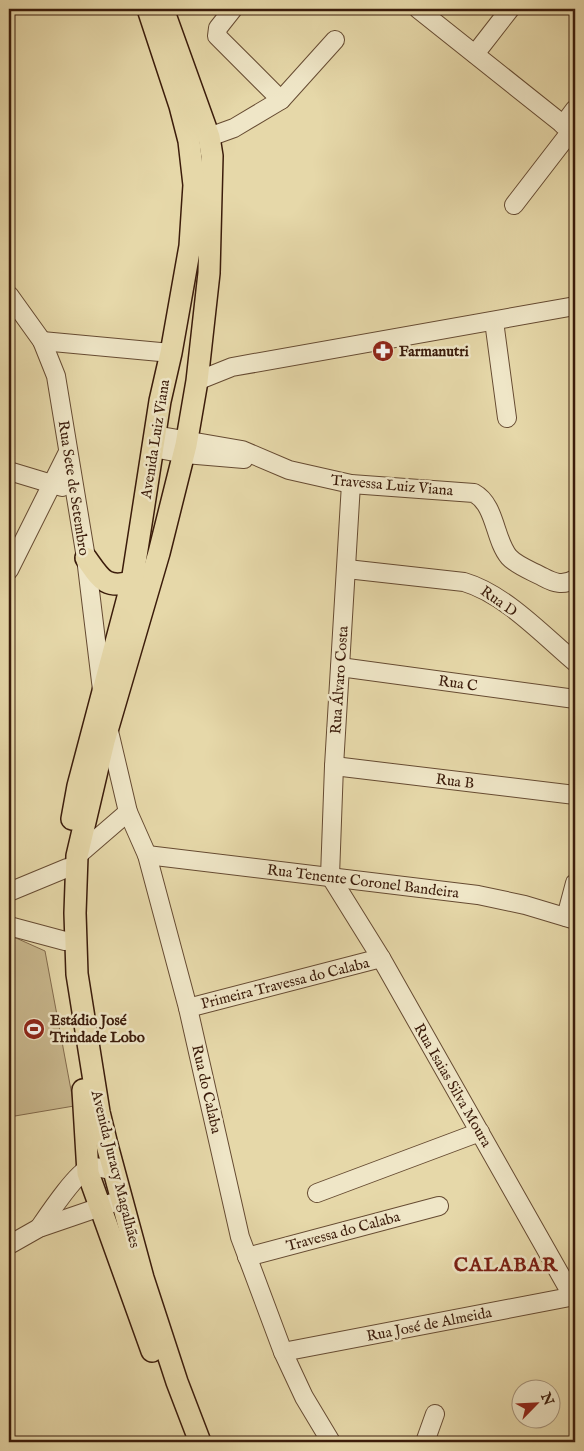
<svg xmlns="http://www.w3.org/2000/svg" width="584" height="1451" font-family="'IM FELL English',serif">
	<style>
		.green { fill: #c9b88e; stroke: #826a4c }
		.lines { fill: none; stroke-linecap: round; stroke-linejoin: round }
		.minor-casing { stroke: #664b32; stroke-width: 20 }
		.major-casing { stroke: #3b1c0b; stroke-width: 24 }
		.minor { stroke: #efe6c7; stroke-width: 18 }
		.major { stroke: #e6d8a9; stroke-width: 21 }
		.labels { text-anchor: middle; stroke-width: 5; stroke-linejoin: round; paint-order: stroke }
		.poi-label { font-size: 15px; font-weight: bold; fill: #3b1c0b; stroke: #efe6c7; text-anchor: start }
		.street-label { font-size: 15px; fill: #3b1c0b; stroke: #efe6c7 }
		.district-label { font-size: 20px; font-weight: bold; letter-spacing: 1px; fill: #7a1f14; stroke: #efe6c7 }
	</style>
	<rect width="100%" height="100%" fill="#e6d8a9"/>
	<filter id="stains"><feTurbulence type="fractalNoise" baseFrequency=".004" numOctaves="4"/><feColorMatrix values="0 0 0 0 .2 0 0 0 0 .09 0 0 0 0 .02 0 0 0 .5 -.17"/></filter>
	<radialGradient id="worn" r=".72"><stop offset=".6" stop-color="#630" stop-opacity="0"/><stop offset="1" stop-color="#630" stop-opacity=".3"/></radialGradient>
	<path class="green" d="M 16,938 L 45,951 L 74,1106 L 9,1117 L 9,939 Z"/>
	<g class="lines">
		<g class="minor-casing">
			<g id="minor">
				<path d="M 233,9 L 218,28 L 217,36 L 281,100"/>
				<path d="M 418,9 L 575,134"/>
				<path d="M 475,54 L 510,9"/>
				<path d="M 563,125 L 575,109"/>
				<path d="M 209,137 L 234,128 L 281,100 L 335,40"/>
				<path d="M 514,205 L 571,131"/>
				<path d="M 9,295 L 42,341 L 56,376 L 86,558 L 102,690"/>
				<path d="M 494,321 L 507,418"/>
				<path d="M 42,341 L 171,353"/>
				<path d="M 197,381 L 232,367 L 575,306"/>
				<path d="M 155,435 L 242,450 L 289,470 L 351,484 L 474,493 C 496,505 494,539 509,557 C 517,566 532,571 543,577 C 554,583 563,586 575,579"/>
				<path d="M 153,448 L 185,454 L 244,459"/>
				<path d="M 9,471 L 62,487"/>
				<path d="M 351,484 L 334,766 L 330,876 L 381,958 L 573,1297"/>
				<path d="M 347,569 L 464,582 C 505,594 543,635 575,662"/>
				<path d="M 9,570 L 68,452"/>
				<path d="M 340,667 L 575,699"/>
				<path d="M 108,727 L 128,812 L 147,855 L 188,1008 L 240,1237 L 283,1352 L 304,1397 L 331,1442"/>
				<path d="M 334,766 L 575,795"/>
				<path d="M 147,855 L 478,895 L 525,905 L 575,920"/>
				<path d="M 77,856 L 128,812"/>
				<path d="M 9,892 L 67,868"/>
				<path d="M 566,917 L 575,883"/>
				<path d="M 9,926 L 65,941"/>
				<path d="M 188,1008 L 381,958"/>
				<path d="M 317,1193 L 480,1132"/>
				<path d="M 39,1228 C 48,1215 76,1173 89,1168 C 96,1166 108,1169 115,1172"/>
				<path d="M 9,1245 L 39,1228 L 112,1203"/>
				<path d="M 247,1257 L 439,1206"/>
				<path d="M 283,1352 L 575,1296"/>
				<path d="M 425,1442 L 435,1414"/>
			</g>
		</g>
		<g class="major-casing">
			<g id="major">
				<path d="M 163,9 L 209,137 L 212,156 L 209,273 L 197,381 L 186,445 L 159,553 L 104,741 L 77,856 L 75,913 L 77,974 L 99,1112 L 107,1145 L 143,1278 L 177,1382 L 200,1442"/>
				<path d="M 86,558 C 101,579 105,589 132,582"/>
				<path d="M 72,819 L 78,786 L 132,582 L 160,401 L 171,353 L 190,246 L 194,185 L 189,141 L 180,106 L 148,9"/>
				<path d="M 83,1090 L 88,1173 L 152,1351"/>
			</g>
		</g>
		<use href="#minor" class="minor"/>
		<use href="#major" class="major"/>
	</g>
	<defs>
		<g id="pharmacy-disc" transform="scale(1.125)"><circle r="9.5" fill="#8f2418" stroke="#efe6c7"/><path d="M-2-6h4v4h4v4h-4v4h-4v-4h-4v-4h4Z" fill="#fff"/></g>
		<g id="stadium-disc" transform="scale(1.125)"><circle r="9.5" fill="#8f2418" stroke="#efe6c7"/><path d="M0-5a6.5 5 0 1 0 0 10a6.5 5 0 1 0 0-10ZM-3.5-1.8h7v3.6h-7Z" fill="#fff"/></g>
	</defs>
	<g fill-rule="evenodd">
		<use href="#pharmacy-disc" x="383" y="351"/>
		<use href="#stadium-disc" x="34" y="1029"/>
	</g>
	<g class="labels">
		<g class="poi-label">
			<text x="399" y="356">Farmanutri</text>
			<text x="50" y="1025">Estádio José<tspan x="50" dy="17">Trindade Lobo</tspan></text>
		</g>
		<g class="street-label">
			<text transform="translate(155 439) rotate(-81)" y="5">Avenida Luiz Viana</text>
			<text transform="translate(392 485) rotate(5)" y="5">Travessa Luiz Viana</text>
			<text transform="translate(74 488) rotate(81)" y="5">Rua Sete de Setembro</text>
			<text transform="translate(499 601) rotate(35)" y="5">Rua D</text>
			<text transform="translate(339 680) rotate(-86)" y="5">Rua Álvaro Costa</text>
			<text transform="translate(458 683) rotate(8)" y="5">Rua C</text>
			<text transform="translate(455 781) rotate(7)" y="5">Rua B</text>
			<text transform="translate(363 881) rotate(7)" y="5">Rua Tenente Coronel Bandeira</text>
			<text transform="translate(285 983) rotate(-14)" y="5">Primeira Travessa do Calaba</text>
			<text transform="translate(453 1085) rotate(60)" y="5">Rua Isaias Silva Moura</text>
			<text transform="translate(207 1089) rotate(77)" y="5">Rua do Calaba</text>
			<text transform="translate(116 1169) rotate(76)" y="5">Avenida Juracy Magalhães</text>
			<text transform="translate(343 1231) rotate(-15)" y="5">Travessa do Calaba</text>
			<text transform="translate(429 1324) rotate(-11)" y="5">Rua José de Almeida</text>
		</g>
		<g class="district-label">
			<text x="506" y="1271">CALABAR</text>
		</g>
	</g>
	<rect width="584" height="1451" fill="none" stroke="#e6d8a9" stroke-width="30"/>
	<rect x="10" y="10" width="564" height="1431" fill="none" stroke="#3b1c0b" stroke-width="2.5"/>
	<rect x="15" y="15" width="554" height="1421" fill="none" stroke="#3b1c0b"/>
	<g transform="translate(536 1404) rotate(66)"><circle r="24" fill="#efe6c7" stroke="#a7957c"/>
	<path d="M0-4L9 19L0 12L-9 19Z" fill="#8f2418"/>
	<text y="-8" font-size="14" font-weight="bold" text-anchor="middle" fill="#3b1c0b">N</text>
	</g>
	<rect width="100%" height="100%" filter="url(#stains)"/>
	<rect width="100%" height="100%" fill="url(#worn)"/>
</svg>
